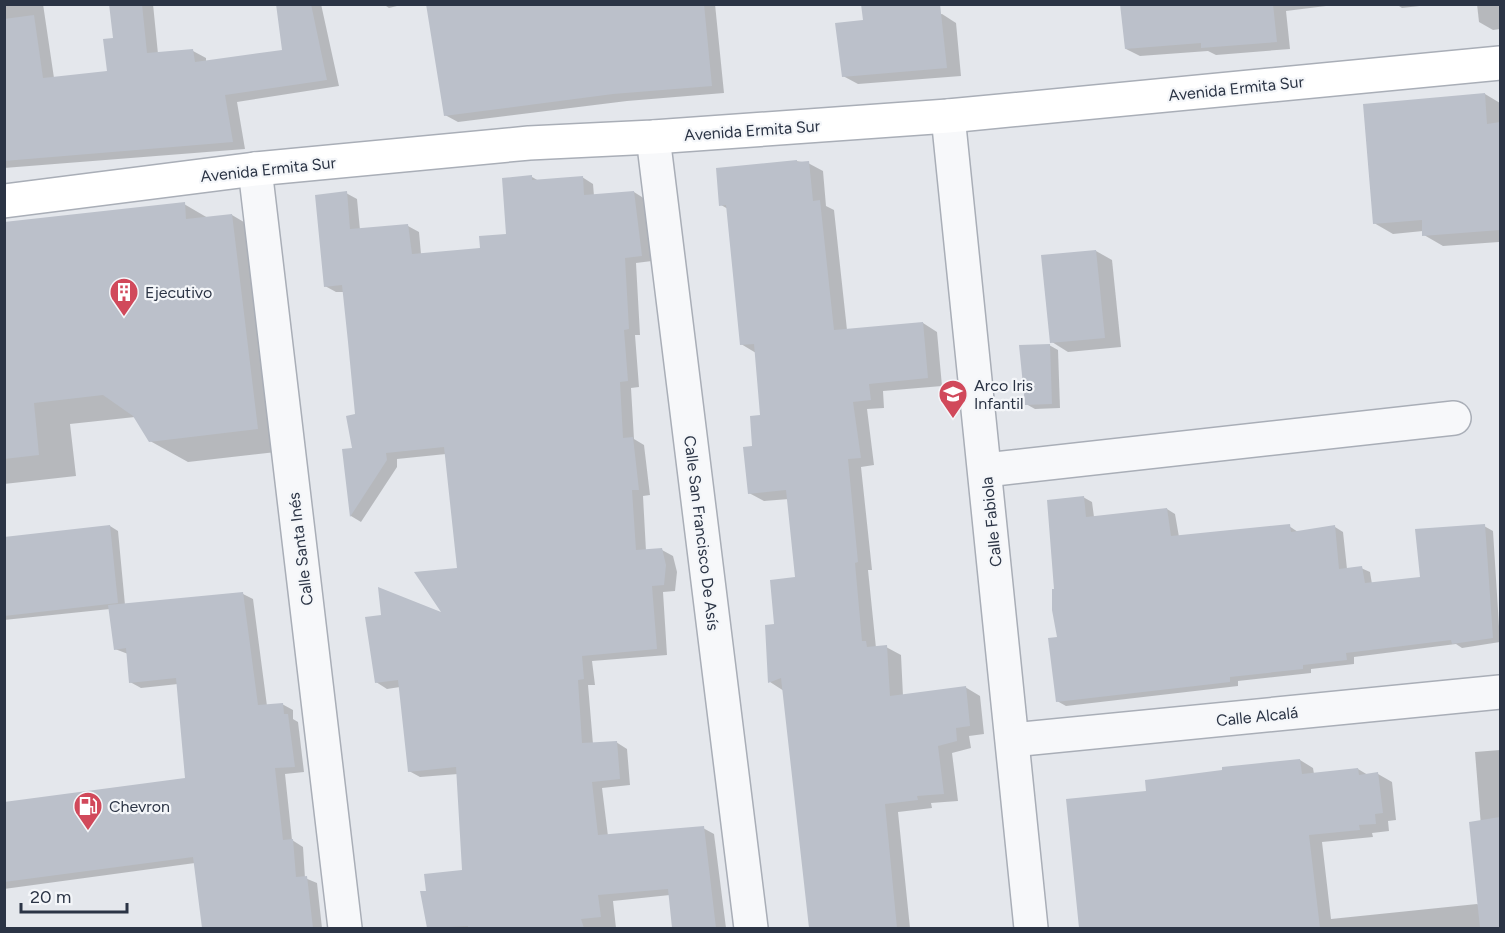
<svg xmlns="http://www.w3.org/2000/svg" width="1505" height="933" font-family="Figtree,sans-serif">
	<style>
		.shadow { fill: #0003 }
		.building { fill: #bbc0ca }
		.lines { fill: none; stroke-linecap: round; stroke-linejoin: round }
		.minor-casing { stroke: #a9aeb7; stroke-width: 36 }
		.secondary-casing { stroke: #a9aeb7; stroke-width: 36 }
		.minor { stroke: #f7f8fa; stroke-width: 33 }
		.secondary { stroke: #fff; stroke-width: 33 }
		.labels { text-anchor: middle; stroke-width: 4.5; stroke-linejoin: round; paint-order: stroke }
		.street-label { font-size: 16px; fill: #2b3445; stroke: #f4f6f9 }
		.poi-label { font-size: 16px; fill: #2b3445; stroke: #f4f6f9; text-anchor: start }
	</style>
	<rect width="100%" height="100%" fill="#e4e7ec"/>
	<g class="shadow">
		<path d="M 4,4 L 43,4 L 54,78 L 109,72 L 115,39 L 110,4 L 153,4 L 158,54 L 193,51 L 206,58 L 206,62 L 283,52 L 277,4 L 321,4 L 339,86 L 237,102 L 245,149 L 4,168 Z"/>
		<path d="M 383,4 L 405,4 L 389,8 Z"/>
		<path d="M 428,4 L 715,4 L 724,93 L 627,101 L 458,122 L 445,115 Z"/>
		<path d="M 1122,4 L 1342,4 L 1286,11 L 1290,49 L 1216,55 L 1208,51 L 1140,56 L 1126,49 Z"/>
		<path d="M 1396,4 L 1437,4 L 1402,8 Z"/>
		<path d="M 1477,4 L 1500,4 L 1500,29 L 1493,30 L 1479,22 Z"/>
		<path d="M 942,14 L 956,23 L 961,76 L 858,84 L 843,76 L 864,21 Z"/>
		<path d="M 1485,94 L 1500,103 L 1500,263 L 1499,242 L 1443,246 L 1424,235 L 1423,231 L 1393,234 L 1374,223 Z"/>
		<path d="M 796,161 L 808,163 L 823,171 L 826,206 L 834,210 L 847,330 L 923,323 L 937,332 L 942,386 L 883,391 L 884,408 L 867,409 L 874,465 L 861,467 L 872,570 L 868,570 L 876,648 L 886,647 L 901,655 L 903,696 L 965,687 L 980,696 L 984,734 L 969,736 L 971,748 L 952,753 L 958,801 L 931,803 L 932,808 L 898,812 L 910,928 L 811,928 L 784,691 L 770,682 L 776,625 L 797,578 L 789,499 L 764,501 L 749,493 L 753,447 L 761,416 L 756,353 L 741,344 L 728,209 L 721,205 Z"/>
		<path d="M 532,177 L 539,181 L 582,177 L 593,184 L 594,196 L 634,192 L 645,199 L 652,261 L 636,263 L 640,335 L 635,335 L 639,387 L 631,388 L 634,439 L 644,445 L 650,495 L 643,496 L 646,551 L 662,550 L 673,556 L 677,572 L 675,591 L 663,592 L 667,655 L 592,661 L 595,685 L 588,685 L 593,744 L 616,742 L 627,749 L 630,785 L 602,788 L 608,836 L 703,828 L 714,834 L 726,928 L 673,928 L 670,895 L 613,901 L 616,928 L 428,928 L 422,893 L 463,872 L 458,774 L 420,777 L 409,771 L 400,687 L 387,689 L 376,682 L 445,615 L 459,569 L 446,454 L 397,459 L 397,467 L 361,522 L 351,516 L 344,451 L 354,449 L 357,415 L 344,292 L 336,292 L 325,286 L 346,193 L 357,199 L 360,230 L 408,226 L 419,232 L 421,254 L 482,250 L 507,236 Z"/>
		<path d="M 184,204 L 208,218 L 232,215 L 269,237 L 294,450 L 188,462 L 150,441 L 135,417 L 70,424 L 76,476 L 4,484 L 4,223 Z"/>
		<path d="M 1096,251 L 1112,260 L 1121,347 L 1068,352 L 1052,342 Z"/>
		<path d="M 1049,345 L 1058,350 L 1060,408 L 1035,409 L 1026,404 Z"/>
		<path d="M 1083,497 L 1092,502 L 1094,517 L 1167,509 L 1175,514 L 1179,537 L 1289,526 L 1298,532 L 1335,527 L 1343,532 L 1347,569 L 1361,568 L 1370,572 L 1372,584 L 1422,578 L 1484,526 L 1493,531 L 1500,642 L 1462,648 L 1456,644 L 1354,657 L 1354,664 L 1311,669 L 1311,673 L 1238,681 L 1238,686 L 1066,706 L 1057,701 L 1059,639 L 1056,590 Z"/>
		<path d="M 110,526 L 118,531 L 125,605 L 243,594 L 253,599 L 267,706 L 282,704 L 293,710 L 293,719 L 298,722 L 304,772 L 285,774 L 292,840 L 303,847 L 305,878 L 317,883 L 322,928 L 203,928 L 195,863 L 4,889 L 4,804 L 186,779 L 178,684 L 141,688 L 130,682 L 128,654 L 115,649 L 110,609 L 4,620 L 4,538 Z"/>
		<path d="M 1500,750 L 1500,898 L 1487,900 L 1475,752 Z"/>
		<path d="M 1300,760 L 1313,768 L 1314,774 L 1358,769 L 1368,775 L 1378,774 L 1392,782 L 1396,820 L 1388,821 L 1389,831 L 1372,833 L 1373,837 L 1322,842 L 1331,919 L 1477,904 L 1491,912 L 1493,928 L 1081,928 L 1067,800 L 1148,792 Z"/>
	</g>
	<g class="building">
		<path d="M 109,4 L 142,4 L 147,53 L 193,49 L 195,62 L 282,50 L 276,4 L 311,4 L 327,80 L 225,95 L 233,142 L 4,161 L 4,19 L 34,15 L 43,78 L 107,71 L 103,39 L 113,38 Z"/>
		<path d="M 426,4 L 704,4 L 712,86 L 613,94 L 444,116 Z"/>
		<path d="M 861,4 L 940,4 L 947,68 L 842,77 L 835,23 L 863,20 Z"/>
		<path d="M 1120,4 L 1273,4 L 1277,42 L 1201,48 L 1201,43 L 1125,49 Z"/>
		<path d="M 1485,93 L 1487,124 L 1500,122 L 1500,230 L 1422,236 L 1422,220 L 1373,224 L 1363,104 Z"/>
		<path d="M 797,160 L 797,162 L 809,161 L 813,201 L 820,200 L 834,330 L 923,322 L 928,378 L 869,384 L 871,400 L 853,402 L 861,458 L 848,459 L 858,562 L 855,563 L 862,641 L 866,641 L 867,647 L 887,645 L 890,696 L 966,686 L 970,726 L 956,728 L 957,741 L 938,746 L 944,794 L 917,796 L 918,800 L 885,804 L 897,928 L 809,928 L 781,678 L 768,683 L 765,625 L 774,624 L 770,580 L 795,577 L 786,490 L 748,494 L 743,447 L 752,446 L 750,416 L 760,415 L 754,344 L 740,345 L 726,205 L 719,206 L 716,168 Z"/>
		<path d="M 532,175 L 532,180 L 583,176 L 584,195 L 634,191 L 642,256 L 625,258 L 629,329 L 624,330 L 628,381 L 620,382 L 623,438 L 633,437 L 639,490 L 632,490 L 636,550 L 662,548 L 666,565 L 664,585 L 652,586 L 657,649 L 582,656 L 584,679 L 578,680 L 582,743 L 617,741 L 620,779 L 592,782 L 598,835 L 704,826 L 716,928 L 672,928 L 668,889 L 598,895 L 601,917 L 581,919 L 584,928 L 468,928 L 468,926 L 427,928 L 420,891 L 426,891 L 424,874 L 462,870 L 456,767 L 408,772 L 398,680 L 375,683 L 365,617 L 381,615 L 378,587 L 441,612 L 414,572 L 457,568 L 444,447 L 386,453 L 387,460 L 350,517 L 342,449 L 352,448 L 346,416 L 355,414 L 348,342 L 342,285 L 324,287 L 315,195 L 347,191 L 350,229 L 408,224 L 412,254 L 480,248 L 479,236 L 506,234 L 502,178 Z"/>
		<path d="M 185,202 L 186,219 L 232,214 L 258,429 L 149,442 L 133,416 L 103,395 L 34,403 L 39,455 L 4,459 L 4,222 Z"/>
		<path d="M 1096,250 L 1105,338 L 1050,343 L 1041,255 Z"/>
		<path d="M 1050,344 L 1052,404 L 1025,405 L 1019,345 Z"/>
		<path d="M 1084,496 L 1086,517 L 1167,508 L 1171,536 L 1290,524 L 1291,532 L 1335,525 L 1339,569 L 1362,566 L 1365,583 L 1420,577 L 1415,529 L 1485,524 L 1493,638 L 1452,644 L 1451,640 L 1346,653 L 1347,660 L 1303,665 L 1303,669 L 1230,677 L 1230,682 L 1056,702 L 1048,638 L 1057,637 L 1052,610 L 1052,589 L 1054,589 L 1047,500 Z"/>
		<path d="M 110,525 L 118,603 L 4,616 L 4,537 Z"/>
		<path d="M 243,592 L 258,705 L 283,703 L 284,714 L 288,714 L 295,767 L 275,768 L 283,840 L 293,839 L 296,877 L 307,876 L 313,928 L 202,928 L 193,857 L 4,882 L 4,802 L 185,778 L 176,678 L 129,683 L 126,648 L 114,650 L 108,605 Z"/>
		<path d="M 1300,759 L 1302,774 L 1358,768 L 1359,775 L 1378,772 L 1383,813 L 1375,814 L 1376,824 L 1359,825 L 1360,830 L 1309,835 L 1320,928 L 1079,928 L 1066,799 L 1146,791 L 1145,780 L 1222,770 L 1222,767 Z"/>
		<path d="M 1500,817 L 1500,928 L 1480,928 L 1469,822 Z"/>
	</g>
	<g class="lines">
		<g class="minor-casing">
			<g id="minor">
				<path d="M 948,116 L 1031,928"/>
				<path d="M 653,137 L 751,928"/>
				<path d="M 255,169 L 345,928"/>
				<path d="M 986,470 L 1454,418"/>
				<path d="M 1013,740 L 1500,692"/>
			</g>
		</g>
		<g class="secondary-casing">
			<path id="secondary" d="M 4,201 L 255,169 L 529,143 L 653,137 L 948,116 L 1500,63"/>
		</g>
		<use href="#minor" class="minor"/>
		<use href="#secondary" class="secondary"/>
	</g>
	<defs>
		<g id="building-pin" transform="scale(1.5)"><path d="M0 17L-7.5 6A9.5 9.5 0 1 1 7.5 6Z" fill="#d1495b" stroke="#f4f6f9"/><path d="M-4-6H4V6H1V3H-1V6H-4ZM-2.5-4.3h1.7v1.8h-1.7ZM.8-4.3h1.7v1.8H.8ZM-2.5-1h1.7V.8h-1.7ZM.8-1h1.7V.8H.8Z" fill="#fff"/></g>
		<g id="school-pin" transform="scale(1.5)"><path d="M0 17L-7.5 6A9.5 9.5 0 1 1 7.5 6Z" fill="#d1495b" stroke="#f4f6f9"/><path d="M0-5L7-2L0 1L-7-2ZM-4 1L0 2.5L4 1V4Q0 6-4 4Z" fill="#fff"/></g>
		<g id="fuel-pin" transform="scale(1.5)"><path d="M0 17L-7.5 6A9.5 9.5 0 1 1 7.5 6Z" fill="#d1495b" stroke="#f4f6f9"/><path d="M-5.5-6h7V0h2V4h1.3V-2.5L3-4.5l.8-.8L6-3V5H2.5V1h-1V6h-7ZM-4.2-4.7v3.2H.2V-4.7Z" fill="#fff"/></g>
	</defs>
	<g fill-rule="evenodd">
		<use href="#building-pin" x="124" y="292"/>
		<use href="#school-pin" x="953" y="394"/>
		<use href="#fuel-pin" x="88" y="806"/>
	</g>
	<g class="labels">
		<g class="street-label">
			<text transform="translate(1236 88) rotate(-6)" y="6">Avenida Ermita Sur</text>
			<text transform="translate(752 130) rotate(-4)" y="6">Avenida Ermita Sur</text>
			<text transform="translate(268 169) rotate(-6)" y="6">Avenida Ermita Sur</text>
			<text transform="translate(991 522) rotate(-96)" y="6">Calle Fabiola</text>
			<text transform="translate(702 533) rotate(83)" y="6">Calle San Francisco De Asís</text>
			<text transform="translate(300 549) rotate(-97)" y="6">Calle Santa Inés</text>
			<text transform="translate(1257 716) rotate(-6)" y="6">Calle Alcalá</text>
		</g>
		<g class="poi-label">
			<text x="145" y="298">Ejecutivo</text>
			<text x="974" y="391">Arco Iris<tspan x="974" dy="18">Infantil</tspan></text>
			<text x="109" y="812">Chevron</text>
		</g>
	</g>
	<rect width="1505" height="933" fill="none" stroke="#2b3445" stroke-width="12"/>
	<path d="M21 903v9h106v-9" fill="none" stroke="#2b3445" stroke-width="3"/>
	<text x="30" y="903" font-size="18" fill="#2b3445" stroke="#f4f6f9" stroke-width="4.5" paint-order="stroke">20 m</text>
</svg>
